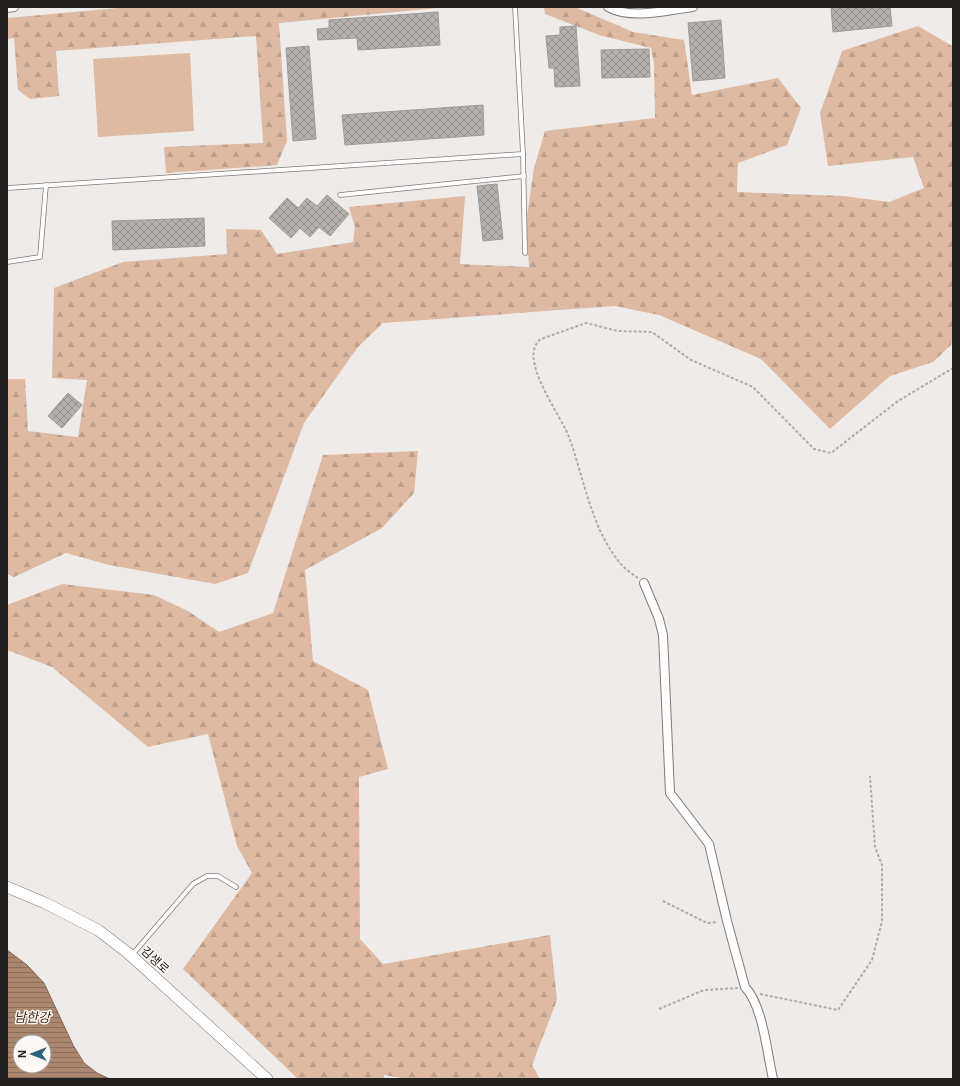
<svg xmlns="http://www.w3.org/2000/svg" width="960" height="1086" font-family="Arial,'Noto Sans KR',sans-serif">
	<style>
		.forest { fill: url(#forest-firs) }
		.green { fill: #debaa3 }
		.water { fill: url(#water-rules); stroke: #826857; fill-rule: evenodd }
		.building { fill: url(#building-cross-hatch); stroke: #9e9a97 }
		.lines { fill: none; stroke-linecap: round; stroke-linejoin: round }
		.lane-casing { stroke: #7f7b79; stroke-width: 5.5 }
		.street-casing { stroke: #7f7b79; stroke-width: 10 }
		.secondary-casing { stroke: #7f7b79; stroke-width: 12 }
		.path { stroke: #afaba9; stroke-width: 2; stroke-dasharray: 3 2; stroke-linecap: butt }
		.lane { stroke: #fff; stroke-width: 4 }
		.street { stroke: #fff; stroke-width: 8 }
		.secondary { stroke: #fff; stroke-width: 11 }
		.labels { text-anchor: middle; stroke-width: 3; stroke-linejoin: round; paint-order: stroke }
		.street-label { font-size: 12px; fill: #232120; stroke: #fcf8f5 }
		.water-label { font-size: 13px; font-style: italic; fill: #421e01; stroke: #fcf8f5 }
	</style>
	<defs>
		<pattern id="forest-firs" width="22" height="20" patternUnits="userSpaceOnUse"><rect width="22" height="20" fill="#debaa3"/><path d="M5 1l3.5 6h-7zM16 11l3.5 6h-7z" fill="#bea08c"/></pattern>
		<pattern id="water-rules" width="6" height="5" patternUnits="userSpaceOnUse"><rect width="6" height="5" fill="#ab876f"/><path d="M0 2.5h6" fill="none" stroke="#8b6e5b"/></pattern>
		<pattern id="building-cross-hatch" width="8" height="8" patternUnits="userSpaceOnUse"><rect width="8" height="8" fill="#b5b1ae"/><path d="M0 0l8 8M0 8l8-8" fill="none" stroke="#93908d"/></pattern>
	</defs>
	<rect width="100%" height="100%" fill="#efebe8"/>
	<g class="forest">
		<path d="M 129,7 L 448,7 L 279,23 L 287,141 L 277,165 L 166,173 L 164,147 L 263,143 L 256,36 L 56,51 L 59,96 L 30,99 L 18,90 L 14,38 L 7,39 L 7,18 Z"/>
		<path d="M 544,7 L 575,7 L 633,32 L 684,40 L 692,95 L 778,78 L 801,108 L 787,145 L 738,163 L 737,192 L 843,196 L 889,202 L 924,188 L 913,157 L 828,166 L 820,113 L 842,51 L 918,26 L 952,46 L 953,335 L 951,345 L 933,362 L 890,376 L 830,429 L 761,359 L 659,315 L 615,306 L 383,323 L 358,347 L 304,423 L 248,573 L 215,584 L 109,565 L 66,553 L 14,577 L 7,574 L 7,379 L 25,379 L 28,431 L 78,437 L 87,380 L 52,378 L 54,288 L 123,262 L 227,254 L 226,229 L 261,230 L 277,254 L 353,242 L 355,227 L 349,207 L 465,196 L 460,264 L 529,267 L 526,223 L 534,168 L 545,131 L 655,118 L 654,63 L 651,48 L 599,35 L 545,14 Z"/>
		<path d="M 418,451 L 414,493 L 382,528 L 305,570 L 313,661 L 368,690 L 388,769 L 359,777 L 360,939 L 383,964 L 550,935 L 557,1000 L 532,1065 L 540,1079 L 406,1079 L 384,1075 L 384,1079 L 298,1079 L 183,969 L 252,873 L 237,846 L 208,734 L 148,747 L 52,667 L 7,650 L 7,605 L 62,584 L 154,595 L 188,611 L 219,632 L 273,613 L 323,455 Z"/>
	</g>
	<path class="green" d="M 190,53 L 194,131 L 98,137 L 93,59 Z"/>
	<path class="water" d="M 7,950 L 27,965 L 44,983 L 73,1045 L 84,1063 L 97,1073 L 110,1079 L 7,1079 ZM 20,1042 L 44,1042 L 44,1066 L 20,1066 Z"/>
	<g class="building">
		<path d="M 831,7 L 890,7 L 892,26 L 833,32 Z"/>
		<path d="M 438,12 L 440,45 L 358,50 L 357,38 L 318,40 L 317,29 L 329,28 L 329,20 Z"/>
		<path d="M 721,20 L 725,78 L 693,81 L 688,23 Z"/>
		<path d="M 576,26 L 580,86 L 555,87 L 554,68 L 549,68 L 546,36 L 560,35 L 560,27 Z"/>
		<path d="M 309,46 L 316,139 L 293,141 L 286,48 Z"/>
		<path d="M 649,49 L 650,77 L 602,78 L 601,50 Z"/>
		<path d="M 483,105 L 484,135 L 345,145 L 342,115 Z"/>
		<path d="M 497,184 L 503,239 L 483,241 L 477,186 Z"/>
		<path d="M 327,195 L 349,214 L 330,236 L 319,227 L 310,237 L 300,228 L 291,238 L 269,218 L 287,198 L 298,208 L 307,198 L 317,206 Z"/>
		<path d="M 204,218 L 205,246 L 113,250 L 112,221 Z"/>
		<path d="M 68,393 L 82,405 L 62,428 L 48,416 Z"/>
	</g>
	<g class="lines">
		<g class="lane-casing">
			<g id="lane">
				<path d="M 523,154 L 525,253"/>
				<path d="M 7,188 L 523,154 L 515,7"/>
				<path d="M 340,195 L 524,176"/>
				<path d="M 7,262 L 40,257 L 46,185"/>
				<path d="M 132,955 L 193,884 L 207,876 L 218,876 L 236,887"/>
			</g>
		</g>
		<g class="street-casing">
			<g id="street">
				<path d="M 608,7 C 632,20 667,10 693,7"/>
				<path d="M 7,8 L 14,7"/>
				<path d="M 644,583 L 659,619 L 663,635 L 670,793 L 709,844 L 727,921 L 745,987 C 763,1006 767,1053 773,1079"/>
			</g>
		</g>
		<g class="secondary-casing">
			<path id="secondary" d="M 7,887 L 45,903 L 98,930 L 128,953 L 267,1079"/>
		</g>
		<g class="path">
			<path d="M 638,578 C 632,574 625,569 620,563 C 591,528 584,478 569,437 C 561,415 516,357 541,339 L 586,323 L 618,331 L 652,332 L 691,360 L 753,387 L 814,449 L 831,453 L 898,401 L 953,368"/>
			<path d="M 663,901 L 707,923 L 718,922"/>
			<path d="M 760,994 L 838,1010 L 872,960 L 882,921 L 882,865 L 875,847 L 870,776"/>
			<path d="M 659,1009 L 704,990 L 738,988"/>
		</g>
		<use href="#lane" class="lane"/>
		<use href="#street" class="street"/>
		<use href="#secondary" class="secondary"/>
	</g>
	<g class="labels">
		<g class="street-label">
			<text transform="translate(155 960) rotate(43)" y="4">김생로</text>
		</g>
		<g class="water-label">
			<text x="32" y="1022">남한강</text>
		</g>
	</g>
	<rect width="960" height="1086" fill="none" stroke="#232120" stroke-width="16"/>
	<g transform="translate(32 1054) rotate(270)"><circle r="19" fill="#fcf8f5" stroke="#a5a2a0"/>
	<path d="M0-3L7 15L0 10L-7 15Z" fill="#2d627e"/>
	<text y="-6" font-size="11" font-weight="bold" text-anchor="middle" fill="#232120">N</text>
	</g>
</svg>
